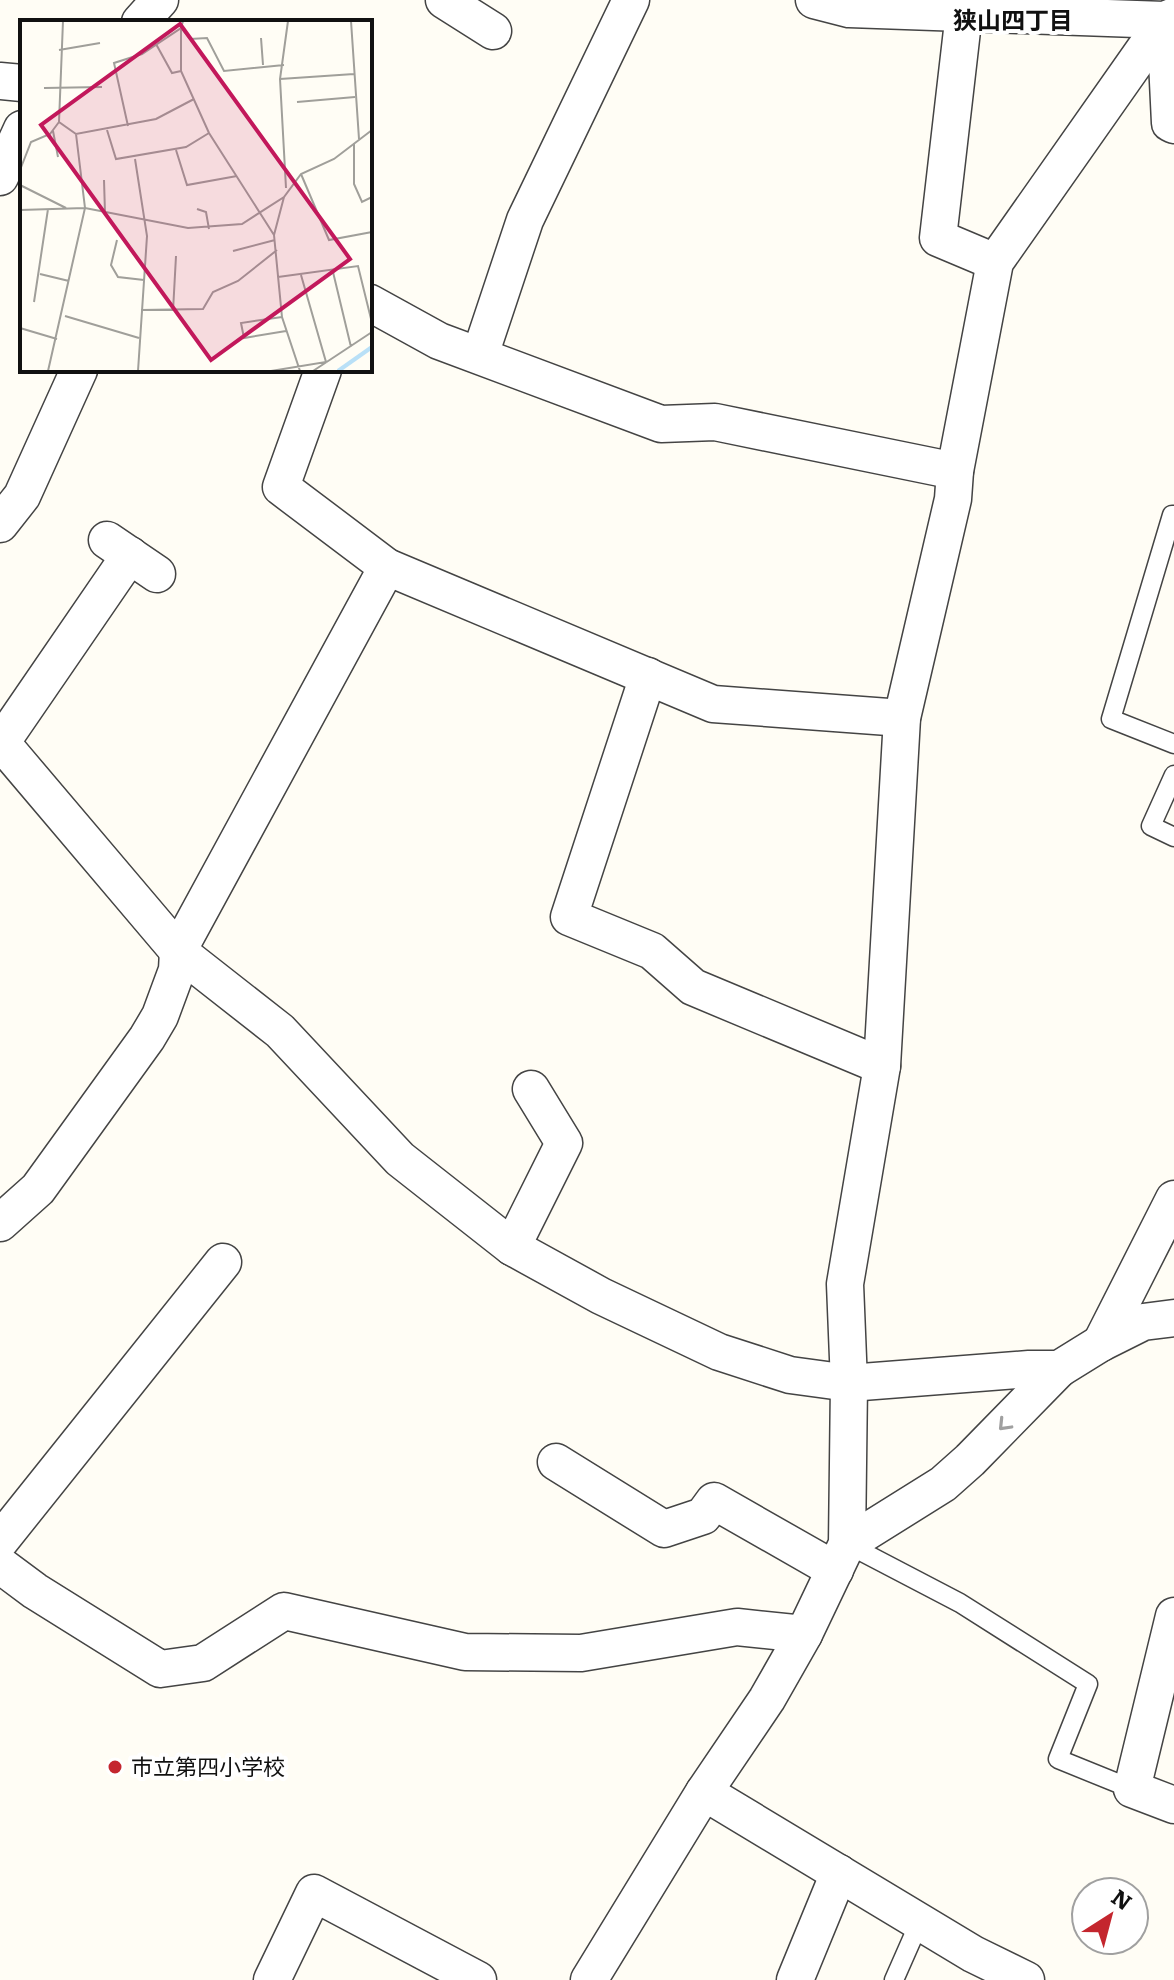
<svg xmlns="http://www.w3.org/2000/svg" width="1174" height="1980" font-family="Literata,'Noto Sans JP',serif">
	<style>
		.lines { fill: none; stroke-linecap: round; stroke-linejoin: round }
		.lane-casing { stroke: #444; stroke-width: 21 }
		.street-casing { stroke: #444; stroke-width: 39 }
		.lane { stroke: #fff; stroke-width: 18 }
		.street { stroke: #fff; stroke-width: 36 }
		.oneway { stroke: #a0a0a0 }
		.poi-dot { fill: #c4262e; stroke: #fff; stroke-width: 3 }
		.labels { text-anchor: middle; stroke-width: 8; stroke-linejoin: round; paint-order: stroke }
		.poi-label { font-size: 22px; fill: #111; stroke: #fff; text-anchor: start }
		.neighbourhood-label { font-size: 24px; font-weight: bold; fill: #111; stroke: #fff }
		.inset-river { fill: none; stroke: #b9e0f7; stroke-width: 4 }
		.inset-road { fill: none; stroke: #a09f9a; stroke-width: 2 }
		.view { fill: #c2185b; fill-opacity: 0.15; stroke: #c2185b; stroke-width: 4 }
		.inset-edge { fill: none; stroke: #111; stroke-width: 4 }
	</style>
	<rect width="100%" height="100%" fill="#fffdf5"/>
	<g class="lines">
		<g class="lane-casing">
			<g id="lane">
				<path d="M 1174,515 L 1172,515 L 1111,719 L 1174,744"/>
				<path d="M 1174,775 L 1151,826 L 1174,837"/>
				<path d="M 847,1544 L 960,1603 L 1088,1684 L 1058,1759 L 1132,1789"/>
				<path d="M 894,1980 L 920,1921"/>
			</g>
		</g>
		<g class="street-casing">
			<g id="street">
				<path d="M 444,0 L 493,31"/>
				<path d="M 814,0 L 849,9 L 1165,20 L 1174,16"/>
				<path d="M 964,13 L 938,238 L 995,262"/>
				<path d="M 1165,20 L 1170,123 L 1174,125"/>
				<path d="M 140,22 L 160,0"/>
				<path d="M 0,81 L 22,83"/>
				<path d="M 0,177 L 22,129"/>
				<path d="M 370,303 L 439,341 L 661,424 L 715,422 L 955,471"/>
				<path d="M 480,355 L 525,220 L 631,0"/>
				<path d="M 323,370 L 281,487 L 387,567 L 713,704 L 902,718"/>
				<path d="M 0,524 L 22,496 L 79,370"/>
				<path d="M 107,540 L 157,574"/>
				<path d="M 648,676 L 569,917 L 652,951 L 693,987 L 882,1066"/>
				<path d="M 0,741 L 178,951 L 280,1031 L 400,1159 L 512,1247 L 601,1296 L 719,1352 L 790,1375 L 849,1383 L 1029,1369 L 1059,1369 L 1101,1343 L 1143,1322 L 1174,1318"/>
				<path d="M 1,743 L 130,555"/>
				<path d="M 0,1223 L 38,1189 L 147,1038 L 160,1016 L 177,970 L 178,951 L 387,567"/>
				<path d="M 512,1247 L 564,1143 L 531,1089"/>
				<path d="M 1101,1343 L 1174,1199"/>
				<path d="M 556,1462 L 664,1529 L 703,1516 L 714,1501 L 835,1570"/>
				<path d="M 0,1541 L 223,1262"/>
				<path d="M 847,1544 L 943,1484 L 970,1460 L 1059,1369"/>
				<path d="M 0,1565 L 35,1591 L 160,1669 L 203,1663 L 284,1611 L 465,1652 L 581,1653 L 737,1627 L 804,1634"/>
				<path d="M 1174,1616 L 1132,1789 L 1174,1805"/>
				<path d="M 704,1792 L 973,1954 L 1026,1980"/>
				<path d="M 272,1980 L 314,1893 L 478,1980"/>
				<path d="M 589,1980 L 704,1792 L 767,1699 L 804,1634 L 847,1544 L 849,1383 L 845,1284 L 882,1066 L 902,718 L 953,499 L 955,471 L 995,262 L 1165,20"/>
				<path d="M 795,1980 L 839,1873"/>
			</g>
		</g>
		<use href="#lane" class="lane"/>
		<use href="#street" class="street"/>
	</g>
	<defs><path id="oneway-chevron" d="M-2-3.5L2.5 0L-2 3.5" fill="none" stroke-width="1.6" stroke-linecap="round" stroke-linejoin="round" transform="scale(2)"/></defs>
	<use class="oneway" href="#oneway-chevron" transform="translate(1004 1425) rotate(134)"/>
	<circle class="poi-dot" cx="115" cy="1767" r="8"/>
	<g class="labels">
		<g class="poi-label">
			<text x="131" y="1775">市立第四小学校</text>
		</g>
		<g class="neighbourhood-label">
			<text x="1013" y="29">狭山四丁目</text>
		</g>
	</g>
	<g transform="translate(20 20)">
		<rect width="352" height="352" fill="#fffdf5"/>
		<path class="inset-river" d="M 318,351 L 352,327"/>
		<path class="inset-road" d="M 43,1 L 39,102 L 56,114 L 136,99 L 174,79M 331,1 L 339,119M 161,8 L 161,51 L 189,113 L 254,215 L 262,297 L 280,351M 162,9 L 170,19 L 187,18 L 204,51 L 264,45M 241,18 L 243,45M 136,24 L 152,53 L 161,51M 39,30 L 80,23M 260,59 L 334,54M 24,68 L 82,67M 277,82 L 335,77M 108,106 L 94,43 L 122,34 L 161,8 L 163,1M 87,110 L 96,139 L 166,127 L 189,113M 33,111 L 38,137M 334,123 L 334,164 L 342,182 L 352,177M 156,130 L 167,165 L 217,156M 115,139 L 127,216 L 118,351M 0,150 L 11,122 L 30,114 L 39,102M 281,154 L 309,220 L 352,212M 84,160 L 85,193M 0,165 L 46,188M 266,168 L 260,59 L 268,1M 177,189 L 186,192 L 189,209M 0,190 L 65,188 L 168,208 L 222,204 L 264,177 L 281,154 L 314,139 L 352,110M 254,215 L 264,177M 97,220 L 91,245 L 98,257 L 124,260M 213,231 L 255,220M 313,252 L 331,327M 20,254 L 49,261M 258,257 L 338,246 L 352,303M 14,282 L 28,189M 121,290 L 183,289 L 193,272 L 218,261 L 257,230M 153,291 L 156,236M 45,296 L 119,318M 262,297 L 221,303 L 224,318 L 266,311M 0,308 L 37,319M 28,351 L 65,188 L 56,114M 251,351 L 306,342 L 281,255M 293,351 L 352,312"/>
		<path class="view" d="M 160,4 L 330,239 L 191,340 L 21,105 Z"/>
		<rect width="352" height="352" class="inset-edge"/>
	</g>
	<g transform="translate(1110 1916) rotate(36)"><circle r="38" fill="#ffffff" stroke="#a0a0a0" stroke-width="2"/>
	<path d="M0-6L14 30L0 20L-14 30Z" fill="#c4262e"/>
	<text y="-12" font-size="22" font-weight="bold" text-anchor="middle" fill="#111111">N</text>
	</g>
</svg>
